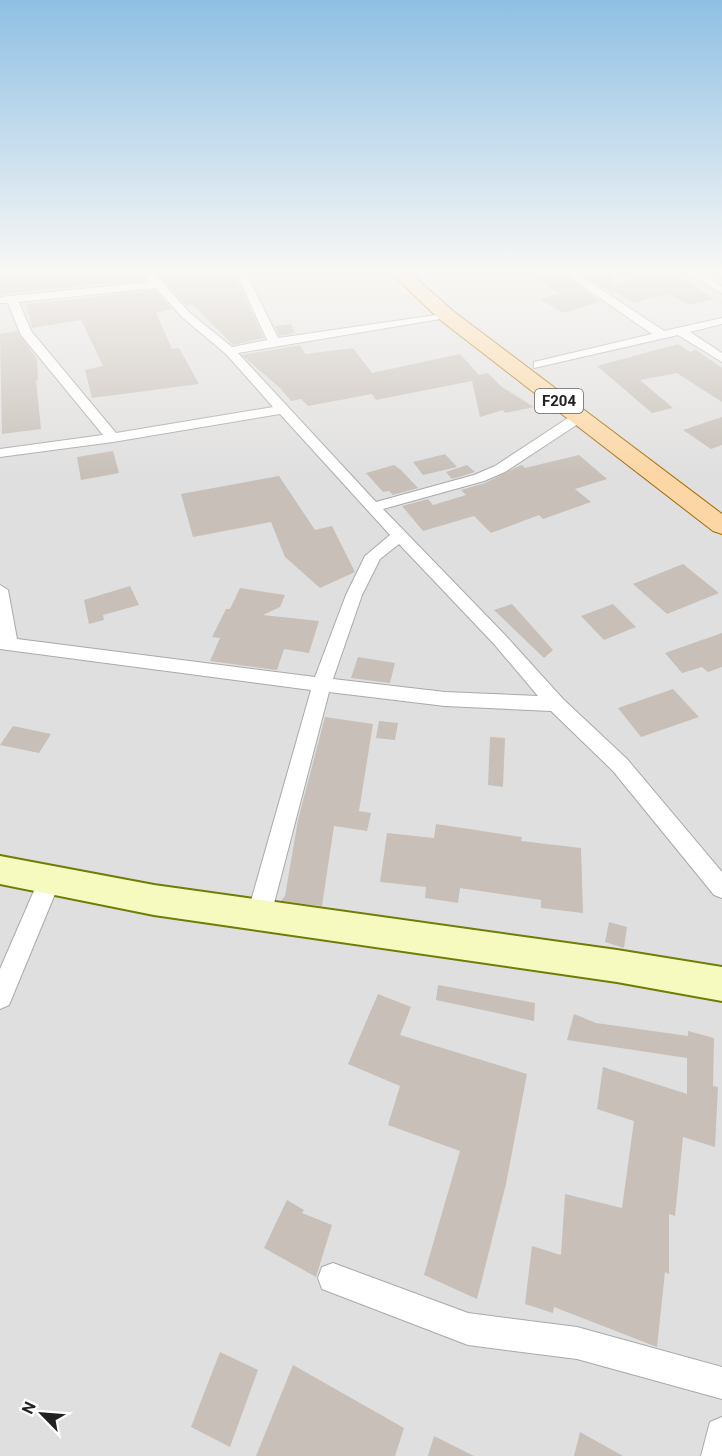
<svg xmlns="http://www.w3.org/2000/svg" width="722" height="1456" font-family="Roboto,sans-serif">
	<style>
		.residential { fill: #e0dfdf }
		.building { fill: #c7bfb8 }
		.lines { fill: none; stroke-linecap: round; stroke-linejoin: round }
		.street-casing { stroke: #a9a9a9; stroke-width: 2 }
		.secondary-casing { stroke: #707d05; stroke-width: 4 }
		.primary-casing { stroke: #a06b00; stroke-width: 2 }
		.street { fill: #fff; fill-rule: evenodd }
		.secondary { fill: #f7fabf; fill-rule: evenodd }
		.primary { fill: #fcd6a4; fill-rule: evenodd }
		.labels { text-anchor: middle; stroke-width: 4.5; stroke-linejoin: round; paint-order: stroke }
		.shield { fill: #fff; stroke: #646464; stroke-width: 1.5 }
		.shield-label { font-size: 15px; font-weight: bold; fill: #222 }
	</style>
	<rect width="100%" height="100%" fill="#f2efe9"/>
	<rect class="residential" x="0" y="272" width="722" height="1184"/>
	<g class="building">
		<path d="M 58,272 L 140,272 L 146,280 L 0,294 L 0,275 L 57,275 Z"/>
		<path d="M 156,272 L 225,272 L 231,276 L 240,286 L 264,338 L 233,345 L 193,305 L 187,306 Z"/>
		<path d="M 530,272 L 560,272 L 601,302 L 563,313 L 540,299 L 558,294 Z"/>
		<path d="M 579,272 L 611,272 L 612,284 L 671,272 L 714,299 L 688,305 L 670,294 L 633,303 L 612,290 L 613,294 Z"/>
		<path d="M 155,290 L 172,309 L 156,313 L 172,349 L 179,348 L 199,384 L 92,398 L 85,370 L 103,366 L 81,320 L 32,328 L 26,304 Z"/>
		<path d="M 291,324 L 295,333 L 279,336 L 275,326 Z"/>
		<path d="M 17,331 L 37,359 L 38,380 L 36,380 L 41,429 L 2,434 L 0,334 Z"/>
		<path d="M 678,344 L 690,352 L 696,350 L 722,368 L 722,402 L 677,373 L 640,380 L 673,408 L 652,413 L 597,366 Z"/>
		<path d="M 300,345 L 305,354 L 353,348 L 372,373 L 460,354 L 479,375 L 488,373 L 502,387 L 534,407 L 505,413 L 503,410 L 480,417 L 472,381 L 376,400 L 372,394 L 308,406 L 301,399 L 291,401 L 280,388 L 242,355 Z"/>
		<path d="M 722,417 L 722,445 L 711,449 L 683,430 Z"/>
		<path d="M 113,451 L 119,473 L 81,480 L 77,457 Z"/>
		<path d="M 445,454 L 457,467 L 423,475 L 413,462 Z"/>
		<path d="M 579,455 L 607,479 L 575,489 L 591,502 L 543,519 L 539,515 L 491,533 L 474,516 L 423,531 L 402,506 L 428,499 L 433,505 L 466,495 L 461,490 L 485,483 L 517,467 L 522,465 L 525,468 Z"/>
		<path d="M 394,465 L 401,470 L 418,488 L 393,495 L 389,491 L 383,492 L 366,473 Z"/>
		<path d="M 467,465 L 475,472 L 452,479 L 446,472 Z"/>
		<path d="M 279,476 L 315,530 L 332,526 L 355,572 L 320,588 L 285,557 L 271,522 L 193,537 L 181,494 Z"/>
		<path d="M 683,564 L 719,593 L 667,614 L 633,584 Z"/>
		<path d="M 130,586 L 139,605 L 103,615 L 104,620 L 89,624 L 84,600 Z"/>
		<path d="M 240,588 L 285,595 L 280,607 L 263,615 L 319,621 L 309,653 L 284,649 L 277,670 L 210,661 L 220,638 L 212,637 L 226,609 L 230,609 Z"/>
		<path d="M 512,604 L 553,650 L 544,658 L 494,610 Z"/>
		<path d="M 613,604 L 636,627 L 604,640 L 581,616 Z"/>
		<path d="M 722,633 L 722,667 L 708,672 L 702,667 L 682,673 L 665,653 Z"/>
		<path d="M 358,657 L 395,663 L 390,683 L 351,678 Z"/>
		<path d="M 673,689 L 699,717 L 641,737 L 618,708 Z"/>
		<path d="M 325,717 L 373,724 L 359,811 L 371,813 L 367,831 L 334,826 L 322,906 L 281,901 L 285,896 L 298,820 Z"/>
		<path d="M 379,721 L 398,723 L 395,740 L 376,738 Z"/>
		<path d="M 13,726 L 51,734 L 39,753 L 0,745 Z"/>
		<path d="M 490,737 L 505,738 L 503,787 L 488,785 Z"/>
		<path d="M 436,824 L 522,837 L 521,841 L 581,848 L 583,913 L 541,908 L 541,900 L 460,888 L 458,903 L 425,898 L 426,887 L 380,882 L 387,833 L 434,838 Z"/>
		<path d="M 609,922 L 627,927 L 624,948 L 605,942 Z"/>
		<path d="M 438,985 L 535,1003 L 534,1021 L 436,1000 Z"/>
		<path d="M 378,994 L 411,1007 L 400,1035 L 527,1074 L 506,1184 L 477,1299 L 424,1275 L 460,1151 L 388,1125 L 400,1086 L 348,1064 Z"/>
		<path d="M 574,1014 L 596,1023 L 688,1036 L 688,1031 L 714,1038 L 713,1086 L 718,1087 L 715,1147 L 683,1137 L 675,1216 L 669,1214 L 669,1274 L 665,1272 L 657,1347 L 554,1307 L 553,1313 L 525,1304 L 532,1246 L 561,1255 L 565,1194 L 622,1208 L 634,1121 L 597,1109 L 603,1067 L 687,1094 L 687,1058 L 567,1040 Z"/>
		<path d="M 287,1200 L 304,1210 L 302,1213 L 332,1225 L 316,1277 L 264,1248 Z"/>
		<path d="M 220,1352 L 258,1370 L 230,1447 L 191,1427 Z"/>
		<path d="M 293,1365 L 404,1428 L 395,1456 L 256,1456 Z"/>
		<path d="M 580,1432 L 623,1456 L 574,1456 Z"/>
		<path d="M 434,1436 L 474,1456 L 428,1456 Z"/>
	</g>
	<g class="lines">
		<g class="street-casing">
			<g id="street">
				<path d="M 142,272 L 153,272 L 190,313 L 232,347 L 267,340 L 236,272 L 246,272 L 278,338 L 450,313 L 450,317 L 446,318 L 238,353 L 376,502 L 474,475 L 495,466 L 574,414 L 584,414 L 584,420 L 505,472 L 484,481 L 383,509 L 506,636 L 563,699 L 627,759 L 722,872 L 722,898 L 714,895 L 613,771 L 551,711 L 445,706 L 329,692 L 271,915 L 267,922 L 259,925 L 251,922 L 247,915 L 311,690 L 0,649 L 0,585 L 8,590 L 17,639 L 315,677 L 346,595 L 365,556 L 390,535 L 280,414 L 113,442 L 0,457 L 0,449 L 103,435 L 21,335 L 8,303 L 0,303 L 0,297 L 150,282 ZM 156,288 L 182,317 L 226,354 L 273,407 L 116,433 L 31,331 L 19,302 ZM 399,544 L 494,644 L 538,696 L 445,692 L 333,679 L 362,595 L 380,559 Z"/>
				<path d="M 562,272 L 575,272 L 664,331 L 722,318 L 722,324 L 690,332 L 722,353 L 722,362 L 678,335 L 534,368 L 534,362 L 652,334 Z"/>
				<path d="M 685,272 L 698,272 L 722,286 L 722,293 Z"/>
				<path d="M 51,867 L 59,870 L 62,877 L 9,1005 L 0,1009 L 0,969 L 43,870 Z"/>
				<path d="M 333,1263 L 468,1313 L 577,1327 L 722,1367 L 722,1399 L 577,1359 L 468,1345 L 322,1289 L 318,1278 L 322,1267 Z"/>
				<path d="M 722,1417 L 722,1456 L 701,1456 L 710,1422 Z"/>
			</g>
		</g>
		<g class="secondary-casing">
			<path id="secondary" d="M 0,856 L 154,885 L 617,950 L 722,967 L 722,1001 L 617,982 L 154,915 L 0,884 Z"/>
		</g>
		<g class="primary-casing">
			<path id="primary" d="M 390,272 L 409,272 L 453,311 L 722,514 L 722,534 L 713,531 L 439,319 Z"/>
		</g>
		<use href="#street" class="street"/>
		<use href="#secondary" class="secondary"/>
		<use href="#primary" class="primary"/>
	</g>
	<linearGradient id="sky" x2="0" y2="1"><stop stop-color="#8fc0e4"/><stop offset="0.57" stop-color="#f9f8f5"/><stop offset="1" stop-color="#f9f8f5" stop-opacity="0"/></linearGradient>
	<rect width="722" height="476" fill="url(#sky)"/>
	<g class="labels">
		<rect class="shield" x="535" y="389" width="48" height="24" rx="4.5"/>
		<g class="shield-label">
			<text x="559" y="406">F204</text>
		</g>
	</g>
	<g transform="translate(42 1414) rotate(295)" stroke="#ffffff" stroke-width="4.5" paint-order="stroke">
	<path d="M0-4.5L10 22L0 15L-10 22Z" fill="#222222"/>
	<text y="-9" font-size="16" font-weight="bold" text-anchor="middle" fill="#222222">N</text>
	</g>
</svg>
